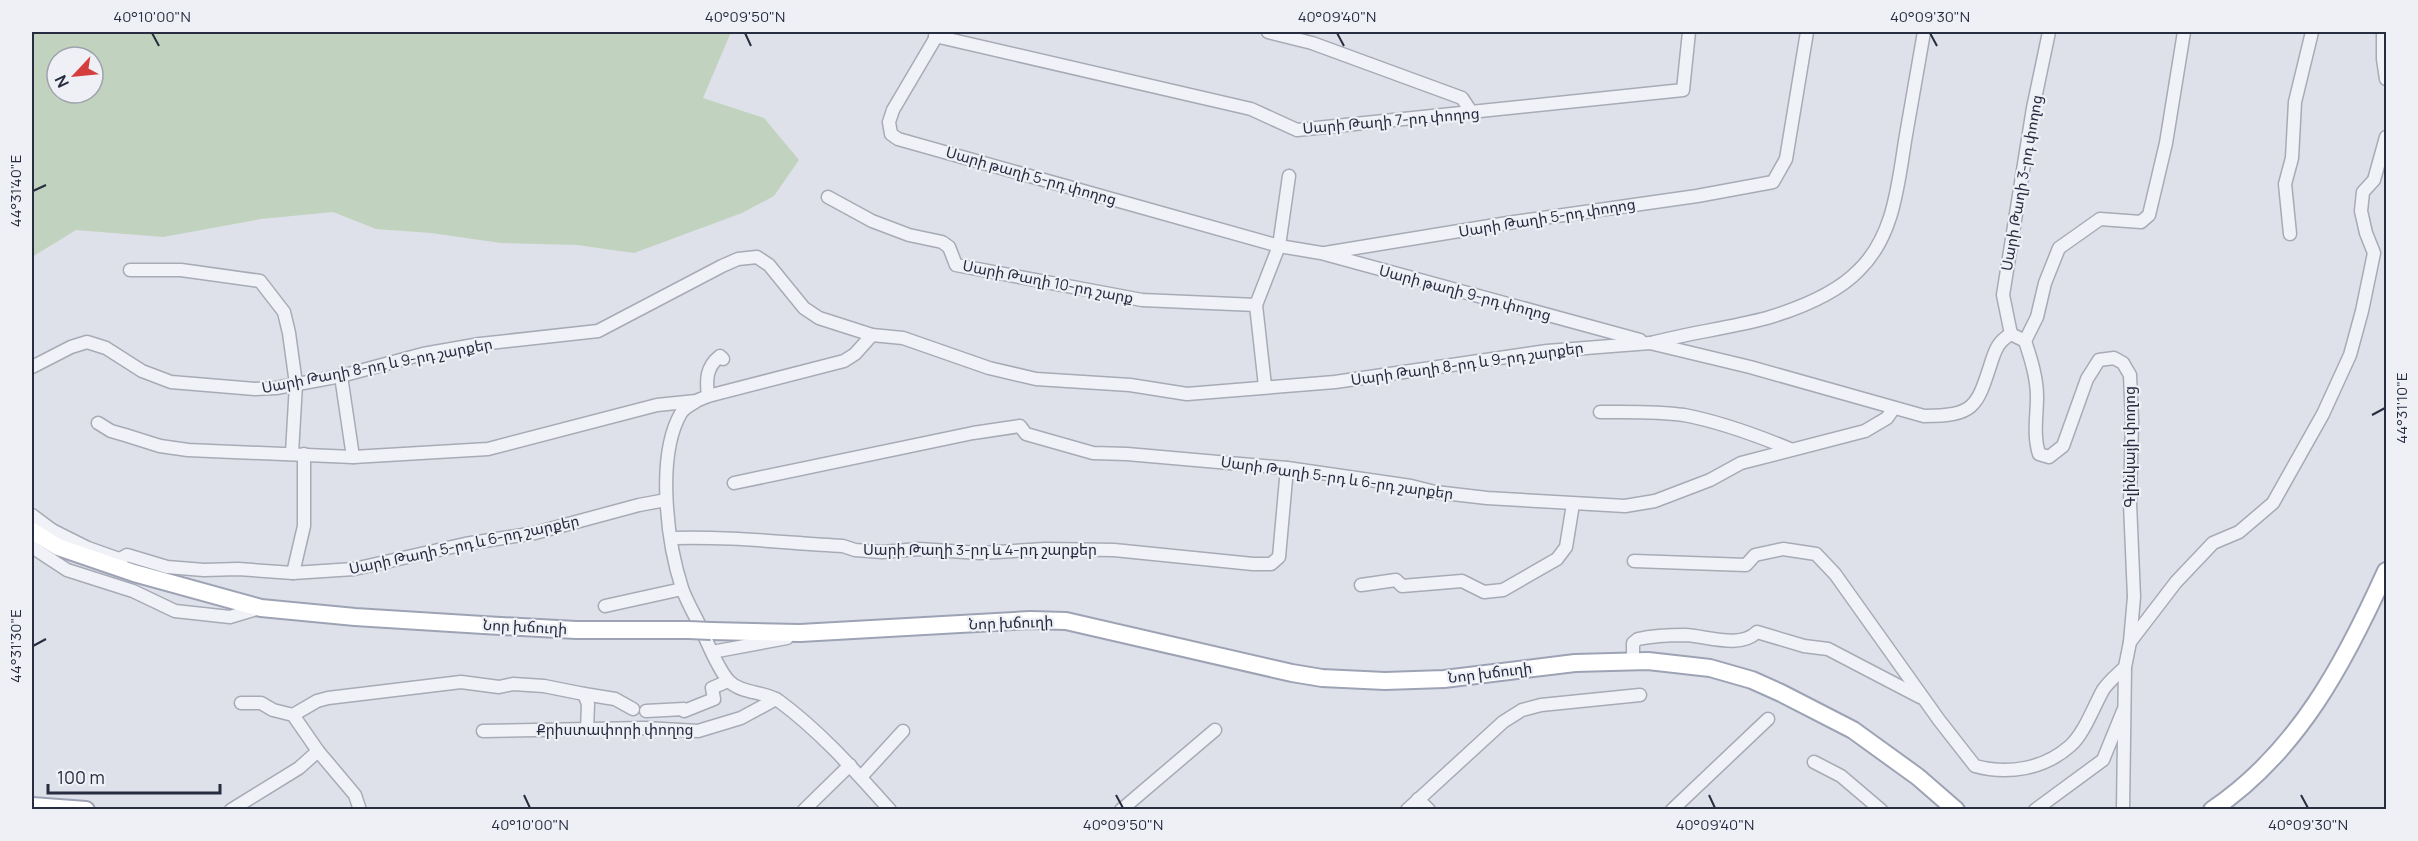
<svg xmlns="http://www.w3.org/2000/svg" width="2418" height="841" font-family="Manrope,'Noto Sans Armenian',sans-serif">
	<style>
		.green { fill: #c1d3bf; fill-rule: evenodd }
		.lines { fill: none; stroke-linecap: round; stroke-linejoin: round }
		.minor-casing { stroke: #a7abb6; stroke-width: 15 }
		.major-casing { stroke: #9da3b5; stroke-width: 20 }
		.minor { stroke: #f1f2f7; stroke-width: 12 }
		.major { stroke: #fff; stroke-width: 16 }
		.major-bridge-casing { stroke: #9da3b5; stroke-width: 20; stroke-linecap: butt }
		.major-bridge { stroke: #fff; stroke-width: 16 }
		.ticks { fill: none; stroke: #272c40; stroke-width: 2 }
		.labels { text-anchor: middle; stroke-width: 4.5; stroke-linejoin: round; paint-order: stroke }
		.street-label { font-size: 15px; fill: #272c40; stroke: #eef0f6 }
		.neatline { fill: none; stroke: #272c40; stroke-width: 2 }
		.ticks-label { font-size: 15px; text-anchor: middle; fill: #272c40 }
	</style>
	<rect width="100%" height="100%" fill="#dee1e9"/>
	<path class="green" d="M 32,32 L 731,32 L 703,98 L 764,118 L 799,160 L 774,196 L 742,213 L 634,253 L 577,245 L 501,243 L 431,233 L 376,229 L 333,212 L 261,219 L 163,237 L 76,230 L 32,257 ZM 57,57 L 93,57 L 93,93 L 57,93 Z"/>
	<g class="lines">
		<g class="minor-casing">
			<g id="minor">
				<path d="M 939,32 L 893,110 L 889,122 L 891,134 L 898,139 L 1279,246 L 1321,253 L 1640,340"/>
				<path d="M 1268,32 L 1312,43 L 1462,98 L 1472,113"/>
				<path d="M 2383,32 L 2383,59 L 2386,79"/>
				<path d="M 935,36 L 1251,109 L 1297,130 L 1683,90 L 1689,32"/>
				<path d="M 828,197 L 872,221 L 909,235 L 942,242 L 949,247 L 956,265 L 1142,300 L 1256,305"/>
				<path d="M 2290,234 L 2285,184 L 2292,158 L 2295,102 L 2312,32"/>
				<path d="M 1325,253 L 1514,222 L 1697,196 L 1773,182 L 1786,159 L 1807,32"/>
				<path d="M 130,270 L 181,270 L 260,281 L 284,312 L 289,333 L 296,384 L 292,453"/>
				<path d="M 2011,334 L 2025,341 C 2031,359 2037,378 2037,397 C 2037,416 2033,435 2039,454 L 2049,457 L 2063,446 L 2087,379 L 2099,360 L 2114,358 L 2123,363 L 2130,375 L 2132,421 L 2130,503 L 2134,597 L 2130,642 L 2125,667 L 2123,810"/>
				<path d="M 2011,334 L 2003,295 L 2033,108 L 2049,32"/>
				<path d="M 2025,341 L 2037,317 L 2045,283 L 2059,248 L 2100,219 L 2141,222 L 2149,215 L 2166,143 L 2184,32"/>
				<path d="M 1651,343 C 1689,333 1729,328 1767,318 C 1797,309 1837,293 1859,270 C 1895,235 1898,182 1906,135 C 1912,100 1918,66 1924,32"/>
				<path d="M 32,367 L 71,347 L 87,342 L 106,348 L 142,371 L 171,382 L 255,389 L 276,388 L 341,376 L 423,354 L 480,344 L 598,331 L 722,266 L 738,259 L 757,257 L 769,265 L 804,308 L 819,318 L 872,335 L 903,338 L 989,368 L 1036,379 L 1130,385 L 1187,394 L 1335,382 L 1547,351 L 1650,343 L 1750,367 L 1924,416 C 1976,416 1977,406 1992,360 C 1996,348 1999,341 2011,334"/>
				<path d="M 341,376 L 353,457"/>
				<path d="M 1265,386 L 1256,305 L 1279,246 L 1289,176"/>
				<path d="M 708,396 C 706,380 706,367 720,356 L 723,359"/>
				<path d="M 695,402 C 690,405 684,408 681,413 C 656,456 667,542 682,588 C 687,603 697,618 703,633 C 709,646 719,671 729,681 C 741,694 765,691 779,701 C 821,732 855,771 890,810"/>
				<path d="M 1600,412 C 1628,412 1656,411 1684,415 C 1721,422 1756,435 1790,449"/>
				<path d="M 98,423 L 111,431 L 125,435 L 160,446 L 188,450 L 353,457 L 488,449 L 657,405 L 696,401 L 708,396 L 844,361 L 855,354 L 872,335"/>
				<path d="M 734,483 L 973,433 L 1020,426 L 1026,434 L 1093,453 L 1127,454 L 1287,468 L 1411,486 L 1435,492 L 1487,498 L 1625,506 L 1655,501 L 1710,480 L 1741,463 L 1865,431 L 1887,418 L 1894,408"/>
				<path d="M 32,515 L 52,530 L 55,537"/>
				<path d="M 52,530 L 88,548 L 119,559"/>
				<path d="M 672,538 C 729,536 786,543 843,546 L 855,550 L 882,552 L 919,549 L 980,553 L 1045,549 L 1114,550 L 1253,564 L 1271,564 L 1279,557 L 1287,468"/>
				<path d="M 32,547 L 67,570 L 133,591 L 175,611 L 230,617 L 260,608"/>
				<path d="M 1634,561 L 1746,565 L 1755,555 L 1783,549 L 1816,554 L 1835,574 L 1939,720 L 1975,766 C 2008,775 2044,769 2070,746 C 2084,734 2094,706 2103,690 C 2109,681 2118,674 2125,667"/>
				<path d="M 111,564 L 127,555 L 167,567 L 204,570 L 238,569 L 293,573 L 354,569 L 465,544 L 535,533 L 639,505 L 666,500"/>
				<path d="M 293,573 L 304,526 L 304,454"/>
				<path d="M 1361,585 L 1396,580 L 1402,586 L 1462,581 L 1484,592 L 1503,590 L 1557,559 L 1566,547 L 1573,504"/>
				<path d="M 605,606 L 682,589"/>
				<path d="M 2130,642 L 2176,582 L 2213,543 L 2239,532 L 2273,503 L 2323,414 L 2350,355 L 2362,311 L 2374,253 L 2366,233 L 2361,211 L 2363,192 L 2374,180 L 2386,137"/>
				<path d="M 712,652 L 787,638"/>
				<path d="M 1633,662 L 1633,643 L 1638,639 C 1652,636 1671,635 1685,635 C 1707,636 1740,649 1757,632 L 1804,646 L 1828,649 L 1920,697"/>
				<path d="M 584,694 L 615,699 L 633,709"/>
				<path d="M 241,703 L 261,703 L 273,710 L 293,715 L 318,751 L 355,795 L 360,810"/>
				<path d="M 646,711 L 684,709 L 684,711 L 714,699 L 712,688 L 728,681"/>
				<path d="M 293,715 L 317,701 L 328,698 L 461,682 L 499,687 L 513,684 L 544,686 L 584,694 L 588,704 L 587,729"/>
				<path d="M 483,731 L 645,728 L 698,731 L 741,718 L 776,699"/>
				<path d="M 1814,762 L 1841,776 L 1881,810"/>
				<path d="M 861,777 L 903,731"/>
				<path d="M 1418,799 L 1429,810"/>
				<path d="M 231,810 L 299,768 L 318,751"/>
				<path d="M 804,810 L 850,765"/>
				<path d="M 1121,810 L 1215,730"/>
				<path d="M 1407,810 L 1503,722 L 1522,710 L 1541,705 L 1640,695"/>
				<path d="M 1672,810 L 1768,719"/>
				<path d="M 2035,810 L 2103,760 L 2123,711"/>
			</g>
		</g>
		<g class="major-casing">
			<g id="major">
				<path d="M 32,531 L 58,547 L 134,573 L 261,608 L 355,617 L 483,625 L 576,630 L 689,630"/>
				<path d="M 711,631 L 800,633 L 1030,620 L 1066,621 L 1292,673 L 1322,678 L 1385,681 L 1444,679 L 1575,663 L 1648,661 L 1710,668 L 1752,680 L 1781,693 L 1853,730 L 1918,777 L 1956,810"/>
				<path d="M 32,806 L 86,810"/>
				<path d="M 2212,810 C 2298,752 2345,662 2386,571"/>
			</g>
		</g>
		<use href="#minor" class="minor"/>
		<use href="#major" class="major"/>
		<g class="major-bridge-casing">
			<path id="major-bridge" d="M 689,630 L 711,631"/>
		</g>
		<use href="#major-bridge" class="major-bridge"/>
	</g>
	<path class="ticks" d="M 152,33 L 159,46M 745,33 L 751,46M 1337,33 L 1344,46M 1930,33 L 1937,46M 33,191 L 46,185M 2372,415 L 2385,408M 33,646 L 46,639M 524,795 L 530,808M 1116,795 L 1123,808M 1709,795 L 1715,808M 2301,795 L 2308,808"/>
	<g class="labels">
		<g class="street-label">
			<text transform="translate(1391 121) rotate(-5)" y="5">Սարի Թաղի 7-րդ փողոց</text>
			<text transform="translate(1031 176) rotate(16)" y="5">Սարի թաղի 5-րդ փողոց</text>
			<text transform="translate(2022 183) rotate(-80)" y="5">Սարի Թաղի 3-րդ փողոց</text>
			<text transform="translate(1547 218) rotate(-9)" y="5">Սարի Թաղի 5-րդ փողոց</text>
			<text transform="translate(1048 282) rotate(11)" y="5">Սարի Թաղի 10-րդ շարք</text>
			<text transform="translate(1465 293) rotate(15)" y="5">Սարի թաղի 9-րդ փողոց</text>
			<text transform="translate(1467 364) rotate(-8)" y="5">Սարի Թաղի 8-րդ և 9-րդ շարքեր</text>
			<text transform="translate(377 366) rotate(-11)" y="5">Սարի Թաղի 8-րդ և 9-րդ շարքեր</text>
			<text transform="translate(2130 447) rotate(-90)" y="5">Գլինկայի փողոց</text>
			<text transform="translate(1337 478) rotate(8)" y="5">Սարի Թաղի 5-րդ և 6-րդ շարքեր</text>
			<text transform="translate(464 545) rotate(-12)" y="5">Սարի Թաղի 5-րդ և 6-րդ շարքեր</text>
			<text x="980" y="555">Սարի Թաղի 3-րդ և 4-րդ շարքեր</text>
			<text transform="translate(1011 623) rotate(-2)" y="5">Նոր խճուղի</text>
			<text transform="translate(525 627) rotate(3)" y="5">Նոր խճուղի</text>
			<text transform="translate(1490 673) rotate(-7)" y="5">Նոր խճուղի</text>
			<text x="615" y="735">Քրիստափորի փողոց</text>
		</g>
	</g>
	<rect width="2418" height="841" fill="none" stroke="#eef0f6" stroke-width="66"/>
	<g transform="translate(75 75) rotate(244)"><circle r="28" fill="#eef0f6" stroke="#9ea2ad" stroke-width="1.5"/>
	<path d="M0-4.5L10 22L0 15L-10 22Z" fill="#d43e3d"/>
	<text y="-9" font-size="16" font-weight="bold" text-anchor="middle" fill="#272c40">N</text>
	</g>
	<path d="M48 784v9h172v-9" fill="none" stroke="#272c40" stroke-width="3"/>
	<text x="57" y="784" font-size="18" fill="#272c40" stroke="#eef0f6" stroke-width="4.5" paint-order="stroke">100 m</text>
	<rect x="33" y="33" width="2352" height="775" class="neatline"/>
	<g class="ticks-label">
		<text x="152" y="22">40°10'00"N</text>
		<text x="745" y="22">40°09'50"N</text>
		<text x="1337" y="22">40°09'40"N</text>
		<text x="1930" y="22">40°09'30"N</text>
		<text transform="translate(16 191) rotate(-90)" y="5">44°31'40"E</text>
		<text transform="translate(2402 408) rotate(-90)" y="5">44°31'10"E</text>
		<text transform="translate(16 646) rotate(-90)" y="5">44°31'30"E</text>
		<text x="530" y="830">40°10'00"N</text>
		<text x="1123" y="830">40°09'50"N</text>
		<text x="1715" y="830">40°09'40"N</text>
		<text x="2308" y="830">40°09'30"N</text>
	</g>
</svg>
